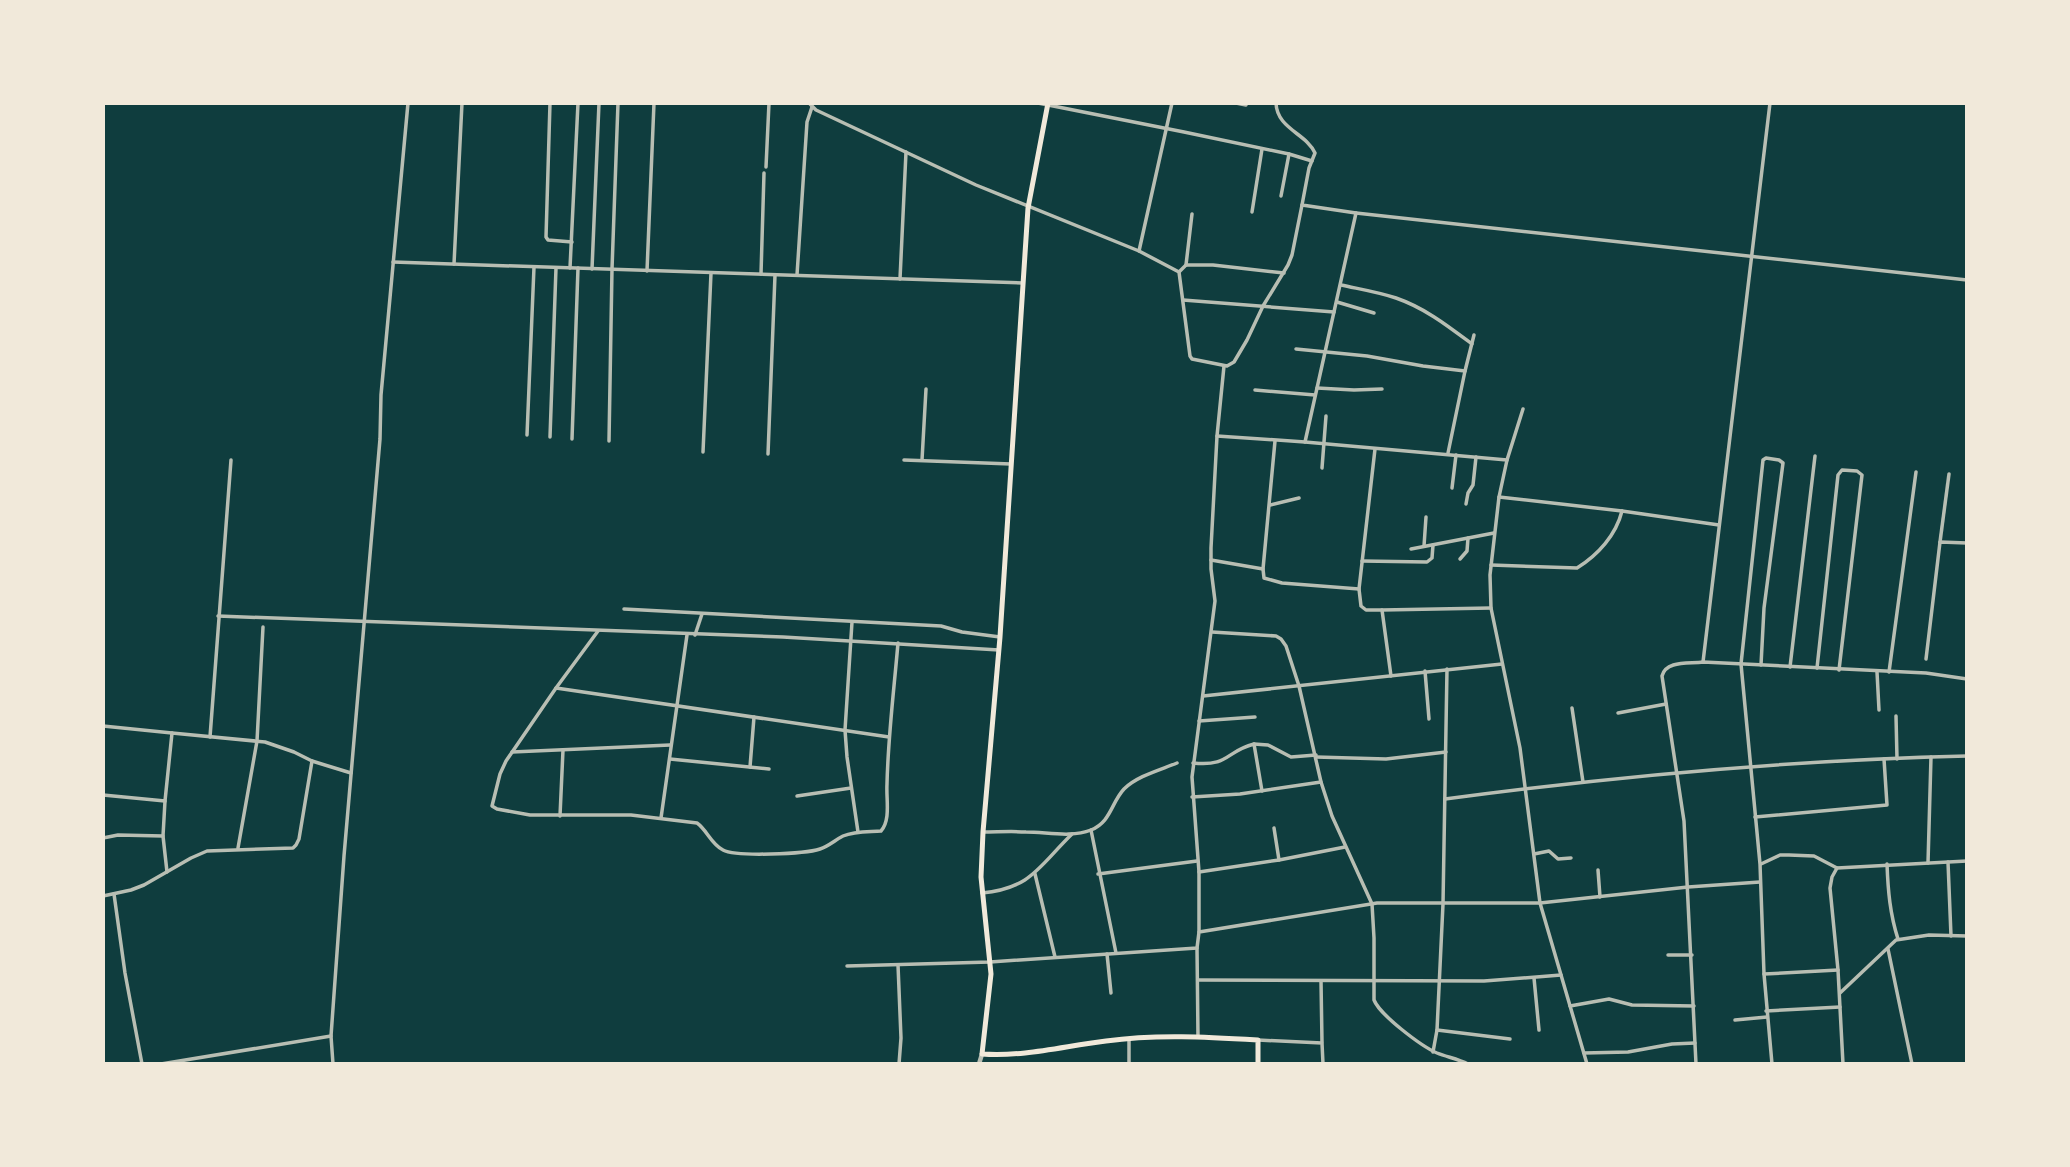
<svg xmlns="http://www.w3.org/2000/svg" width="2070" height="1167" font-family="Roboto,sans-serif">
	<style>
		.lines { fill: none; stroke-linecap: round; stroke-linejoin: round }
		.minor { stroke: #b8beb3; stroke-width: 3.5 }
		.tertiary { stroke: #b8beb3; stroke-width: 4.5 }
		.secondary { stroke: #f1e9da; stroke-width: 5 }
	</style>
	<rect width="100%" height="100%" fill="#0f3d3e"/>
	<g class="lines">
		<g class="minor">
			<path d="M 550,103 L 546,237 L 548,240 L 572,242"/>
			<path d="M 809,103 L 816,110 L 976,185 L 1139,251 L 1179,272 L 1190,356 L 1192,359 L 1227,366 L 1234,362 L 1247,340 L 1263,306 L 1288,265 L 1292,255 L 1302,205"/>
			<path d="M 1038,103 L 1184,132 L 1289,154 L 1312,161"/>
			<path d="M 1236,103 L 1246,105"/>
			<path d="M 1276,103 C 1277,129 1306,133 1315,153 L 1309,168 L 1302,205 L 1356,213 L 1305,442"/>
			<path d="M 766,167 L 769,103"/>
			<path d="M 1281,196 L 1289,154"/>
			<path d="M 1252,212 L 1262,149"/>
			<path d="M 1356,213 L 1967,280"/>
			<path d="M 1139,251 L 1172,103"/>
			<path d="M 393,262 L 1023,283"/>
			<path d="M 454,264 L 462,103"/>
			<path d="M 1186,265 L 1192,214"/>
			<path d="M 570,268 L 578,103"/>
			<path d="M 592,269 L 599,103"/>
			<path d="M 647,271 L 654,103"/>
			<path d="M 1179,272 L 1186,265 L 1213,265 L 1284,273"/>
			<path d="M 761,274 L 764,173"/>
			<path d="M 797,275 L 807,122 L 812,107"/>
			<path d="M 900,279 L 906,152"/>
			<path d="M 1341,285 C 1359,289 1378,292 1396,298 C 1425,308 1448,326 1472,344"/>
			<path d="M 1183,300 L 1334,312"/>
			<path d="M 1337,302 L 1374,313"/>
			<path d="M 1296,349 L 1367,356 L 1423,366 L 1465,371"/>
			<path d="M 1317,388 L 1354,390 L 1382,389"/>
			<path d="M 1255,390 L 1315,395"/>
			<path d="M 1523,409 L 1507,460 L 1499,497 L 1490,575 L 1491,608 L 1520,748 L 1540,903 L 1587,1064"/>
			<path d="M 527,435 L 534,267"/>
			<path d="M 1217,436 L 1305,442 L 1507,460"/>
			<path d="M 550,437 L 556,268"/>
			<path d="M 572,439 L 578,268"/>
			<path d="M 609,441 L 612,269 L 618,103"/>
			<path d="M 1275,441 L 1263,569 L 1264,578 L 1282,583 L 1359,589"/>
			<path d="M 1375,449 L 1359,589 L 1361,606 L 1366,610 L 1382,610 L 1491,608"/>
			<path d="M 703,452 L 711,273"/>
			<path d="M 1448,453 L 1465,371 L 1474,335"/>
			<path d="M 768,454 L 775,275"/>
			<path d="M 904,460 L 1011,464"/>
			<path d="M 922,460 L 926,389"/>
			<path d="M 1322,468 L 1326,416"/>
			<path d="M 1452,488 L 1456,455"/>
			<path d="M 1499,497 L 1622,511 L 1719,525"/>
			<path d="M 1466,504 L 1468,493 L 1473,485 L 1476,457"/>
			<path d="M 1270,505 L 1299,498"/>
			<path d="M 1940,542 L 1949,474"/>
			<path d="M 1424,546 L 1426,517"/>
			<path d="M 1411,549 L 1494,533"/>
			<path d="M 1460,559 L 1467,551 L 1468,538"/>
			<path d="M 1211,560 L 1263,569"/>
			<path d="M 1362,561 L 1427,562 L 1432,558 L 1433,545"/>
			<path d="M 1491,565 L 1577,568 C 1598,555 1616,535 1622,511"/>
			<path d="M 624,609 L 941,626 L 962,632 L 1000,637"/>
			<path d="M 1382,610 L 1391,676"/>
			<path d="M 218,616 L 783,637 L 999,650"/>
			<path d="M 852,622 L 845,730 L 847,757 L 858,832"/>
			<path d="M 598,631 L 556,688 L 506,761 L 500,774 L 492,806 L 497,809 L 530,815 L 631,815 L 697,823 C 707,830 711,844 723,850 C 736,857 805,854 820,849 C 829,846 835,840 843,836 C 855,831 869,832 881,831 C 891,820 886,799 887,784 C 888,737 894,690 898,643"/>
			<path d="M 1212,632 L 1276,636 L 1281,639 L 1286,646 L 1299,686 L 1321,782 L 1332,816 L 1372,904 L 1374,938 L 1374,1000 C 1380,1015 1421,1046 1437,1053 C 1447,1057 1458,1059 1468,1064"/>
			<path d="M 695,635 L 702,614"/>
			<path d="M 1926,659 L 1940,542 L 1967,543"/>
			<path d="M 1703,662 L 1770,103"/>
			<path d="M 1761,665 L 1764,608 L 1783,463 L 1779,460 L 1766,458 L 1763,460 L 1741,664 L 1760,864 L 1764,974 L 1772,1064"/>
			<path d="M 1790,667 L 1815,456"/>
			<path d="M 1817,668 L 1838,475 L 1842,470 L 1857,471 L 1862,475 L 1839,670"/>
			<path d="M 1425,671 L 1429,719"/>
			<path d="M 1877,672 L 1879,710"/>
			<path d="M 1889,672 L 1916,472"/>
			<path d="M 556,688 L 889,737"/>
			<path d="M 1203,696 L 1502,664"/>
			<path d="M 1572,708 L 1583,782"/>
			<path d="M 1618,713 L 1666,704"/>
			<path d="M 1896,716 L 1897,759"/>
			<path d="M 1199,721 L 1255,717"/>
			<path d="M 103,726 L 172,733"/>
			<path d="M 210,737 L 231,460"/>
			<path d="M 1254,744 L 1268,745 L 1291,757 L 1316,755"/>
			<path d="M 512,752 L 670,745"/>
			<path d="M 1316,757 L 1386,759 L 1446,752"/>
			<path d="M 670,759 L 769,769"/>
			<path d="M 1193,763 C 1229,767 1226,751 1254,744 L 1262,791"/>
			<path d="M 750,767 L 754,717"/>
			<path d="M 103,795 L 165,801 L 172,733 L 265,742 L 294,752 L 312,761 L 351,773"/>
			<path d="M 797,796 L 851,788"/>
			<path d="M 1192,797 L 1240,794 L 1321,782"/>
			<path d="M 1445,799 C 1618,776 1792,760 1967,756"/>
			<path d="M 165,801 L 163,836 L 167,872"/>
			<path d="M 560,816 L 563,750"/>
			<path d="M 1755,817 L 1887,805 L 1884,759"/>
			<path d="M 661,818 L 687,635"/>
			<path d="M 1274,828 L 1279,860"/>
			<path d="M 1091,830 L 1116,953"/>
			<path d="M 983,832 C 997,832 1012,831 1026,832 C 1047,832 1071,838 1091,830 C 1111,822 1111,803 1124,789 C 1137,776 1160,770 1177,763"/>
			<path d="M 103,838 L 118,835 L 163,836"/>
			<path d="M 238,848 L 257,741 L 263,627"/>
			<path d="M 1534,854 L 1549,851 L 1558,859 L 1571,858"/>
			<path d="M 1948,862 L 1951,936"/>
			<path d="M 1928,863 L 1931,757"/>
			<path d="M 1761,864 L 1780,855 L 1789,855 L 1814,856 L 1837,868 L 1967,861"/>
			<path d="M 1887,864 C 1888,891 1890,914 1898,939"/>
			<path d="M 1837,868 L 1832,877 L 1830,888 L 1838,970 L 1843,1064"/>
			<path d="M 1598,870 L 1600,897"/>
			<path d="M 1199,872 L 1279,860 L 1345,847"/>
			<path d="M 1035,874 L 1055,957"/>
			<path d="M 1098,874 L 1197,861"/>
			<path d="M 982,893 C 1032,888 1039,866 1072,834"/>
			<path d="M 114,894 L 125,973 L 142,1064"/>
			<path d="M 103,896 L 131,890 L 144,885 L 191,858 L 207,851 L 293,848 L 296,845 L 299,839 L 312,761"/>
			<path d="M 1199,932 L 1199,872 L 1192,777 L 1215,601 L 1211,569 L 1211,548 L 1217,436 L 1224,366"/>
			<path d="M 1197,948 L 1198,1037"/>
			<path d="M 1888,949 L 1912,1064"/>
			<path d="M 1107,954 L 1111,993"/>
			<path d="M 1668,955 L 1692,955"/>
			<path d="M 898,965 L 901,1038 L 899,1064"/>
			<path d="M 847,966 L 990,962 L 1197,948 L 1199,932 L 1377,903 L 1540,903 L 1688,887 L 1760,882"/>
			<path d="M 1764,974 L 1838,970"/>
			<path d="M 1534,978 L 1539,1030"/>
			<path d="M 1198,980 L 1484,981 L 1561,975"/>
			<path d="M 1321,981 L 1322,1042"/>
			<path d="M 1840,993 L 1896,940 L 1929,935 L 1967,936"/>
			<path d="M 1570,1006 L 1609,999 L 1632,1005 L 1694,1006"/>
			<path d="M 1766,1011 L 1840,1007"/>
			<path d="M 1735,1020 L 1767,1017"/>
			<path d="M 1437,1030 L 1510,1039"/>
			<path d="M 1258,1040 L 1322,1043 L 1323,1064"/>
			<path d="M 1433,1052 L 1437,1030 L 1443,904 L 1447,669"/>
			<path d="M 1584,1053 L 1628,1052 L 1672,1044 L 1695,1043"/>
			<path d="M 161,1064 L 331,1036"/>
			<path d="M 333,1064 L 331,1036 L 344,856 L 380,439 L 381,395 L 408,103"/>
			<path d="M 1129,1064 L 1129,1039"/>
			<path d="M 1696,1064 L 1684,821 L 1662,676 C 1666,660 1689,664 1703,662 L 1926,673 L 1967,679"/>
		</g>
		<path class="tertiary" d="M 979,1064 L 982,1054"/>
		<path class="secondary" d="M 1048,103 L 1028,208 L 1000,637 L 983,832 L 981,877 L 991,974 L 982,1054 C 1024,1057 1064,1046 1106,1041 C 1156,1034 1207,1037 1258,1040 L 1258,1064"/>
	</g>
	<rect width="2070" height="1167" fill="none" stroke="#f1e9da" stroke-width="210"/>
</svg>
